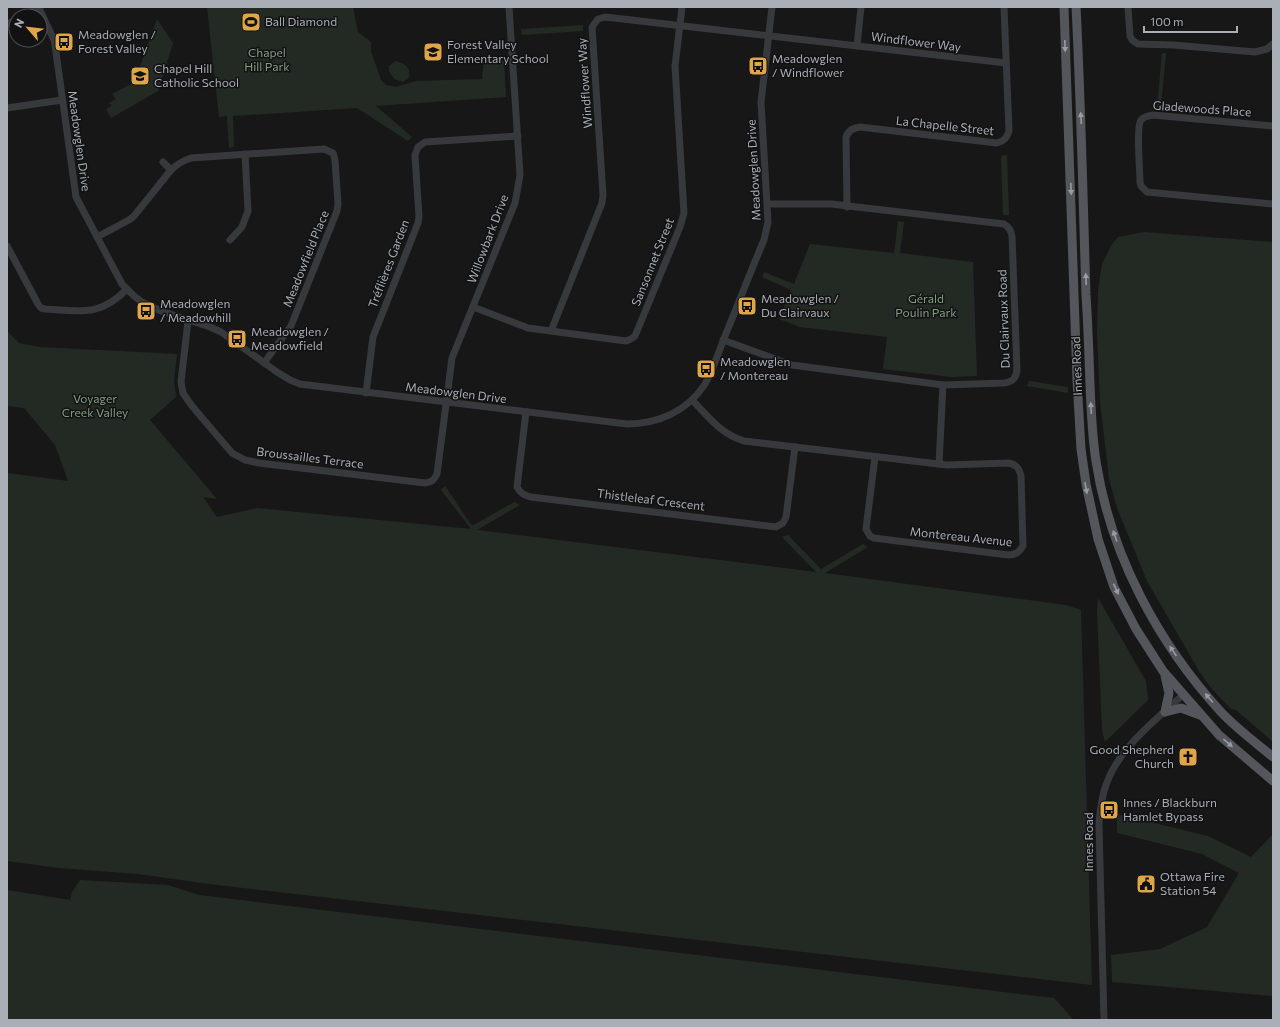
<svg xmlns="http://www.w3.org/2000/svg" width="1280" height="1027" font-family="Commissioner,sans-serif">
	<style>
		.green { fill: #232a24 }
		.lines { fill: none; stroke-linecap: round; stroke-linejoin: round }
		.minor { stroke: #38393d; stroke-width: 7 }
		.major { stroke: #54565b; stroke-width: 9 }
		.oneway { fill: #999ca5 }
		.labels { text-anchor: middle; stroke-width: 3; stroke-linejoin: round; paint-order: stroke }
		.poi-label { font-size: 12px; fill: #aaaeb7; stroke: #121213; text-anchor: start }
		.street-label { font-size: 12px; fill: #aaaeb7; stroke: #121213 }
		.park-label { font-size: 12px; fill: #839f84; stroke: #121213 }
	</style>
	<rect width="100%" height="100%" fill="#171718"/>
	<g class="green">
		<path d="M 207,7 L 353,7 L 358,32 L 371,42 L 371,51 L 381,80 L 386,85 L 396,87 L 416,81 L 482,79 L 484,59 L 504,61 L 506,97 L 376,106 L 412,137 L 408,141 L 357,108 L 233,116 L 234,147 L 229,148 L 227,116 L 219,117 Z"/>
		<path d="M 157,19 L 173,43 L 158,91 L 111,118 L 106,109 L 112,106 L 109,103 L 116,99 L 112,94 L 139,80 L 137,75 Z"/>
		<path d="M 583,25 L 583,31 L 522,35 L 521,29 Z"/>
		<path d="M 1162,53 L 1166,53 L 1161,107 L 1157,107 Z"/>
		<path d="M 396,61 C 406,64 411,68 409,78 L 403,82 L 394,79 L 389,71 L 389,66 Z"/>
		<path d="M 1007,155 L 1009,215 L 1003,215 L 1001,156 Z"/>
		<path d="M 898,221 L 904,222 L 900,253 L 973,262 L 977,376 L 952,377 L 883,369 L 887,337 L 800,327 L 779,319 L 791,290 L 762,277 L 764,272 L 794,284 L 810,244 L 894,253 Z"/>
		<path d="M 1144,232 L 1273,242 L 1273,742 L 1236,710 L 1231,709 L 1211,688 L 1199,671 L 1147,581 L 1117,508 L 1109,479 L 1100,402 L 1097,334 L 1098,291 L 1102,264 L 1112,244 L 1118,237 Z"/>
		<path d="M 7,331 L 19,343 L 40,347 L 177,354 L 174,381 L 176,397 L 150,420 L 217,499 L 203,497 L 217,517 L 257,508 L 471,529 L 441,490 L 445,486 L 472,526 L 514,502 L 520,505 L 477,530 L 816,572 L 782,537 L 788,535 L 821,569 L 863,544 L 868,547 L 825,573 L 1066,605 L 1081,610 L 1092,985 L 209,884 L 138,874 L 59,868 L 7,861 L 7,473 L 68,481 L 55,445 L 24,408 L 7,406 Z"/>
		<path d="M 1029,381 L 1068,387 L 1068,393 L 1027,386 Z"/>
		<path d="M 1098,598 L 1146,681 L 1148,700 L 1105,742 L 1102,731 L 1097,611 Z"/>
		<path d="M 1117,814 L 1208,836 L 1251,857 L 1273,834 L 1273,996 L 1112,982 L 1111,955 L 1160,949 L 1207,927 L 1239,873 L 1202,854 L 1117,833 Z"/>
		<path d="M 80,880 L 168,885 L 199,895 L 1054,998 L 1074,1020 L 7,1020 L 7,890 L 70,900 L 72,892 Z"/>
	</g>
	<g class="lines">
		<g class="minor">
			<path d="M 1128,7 L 1130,36 L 1132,40 L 1138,44 L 1174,45 L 1255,52 L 1267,49 L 1273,44"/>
			<path d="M 39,8 L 54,40 L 55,45 L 76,197 L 122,284 L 134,296 L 142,302 L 161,311 L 210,327 L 221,332 L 277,372 L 290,380 L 300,384 L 627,424 C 658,424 688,411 705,384 C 714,368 720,348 727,331 C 740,300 751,270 764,240 L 768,222 L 761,102 L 772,7"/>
			<path d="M 23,16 L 40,7"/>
			<path d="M 7,24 L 16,20"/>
			<path d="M 857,46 L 861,7"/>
			<path d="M 7,108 L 62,100"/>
			<path d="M 1273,126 L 1153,115 C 1148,116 1144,116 1141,120 C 1136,126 1140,172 1140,182 L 1141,186 L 1147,192 L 1273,204"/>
			<path d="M 163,162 L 171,170"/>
			<path d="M 847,207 L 846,137 C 849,130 853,128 860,127 L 997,143 C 1004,141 1007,138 1009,131 L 1004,7"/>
			<path d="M 97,237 L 129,220 L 134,216 L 171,170 C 177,164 182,161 191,158 L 324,149 L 333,153 L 335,160 L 338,204 L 337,211 L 291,326 L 264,363"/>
			<path d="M 230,240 L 242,227 L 248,211 L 245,154"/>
			<path d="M 7,246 L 38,304 L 41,308 L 45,309 C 81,311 100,317 127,289"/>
			<path d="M 473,307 L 528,328 L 626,341 L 631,339 L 635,336 L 680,227 L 684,213 L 675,66 L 682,7"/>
			<path d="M 188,321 L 181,382 L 183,393 L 192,406 L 232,453 L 245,460 L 259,463 L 425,483 C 432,482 434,480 437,474 L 452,358 L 515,203 L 520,175 L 509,7"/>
			<path d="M 551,331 L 602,203 L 603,195 L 592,27 L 598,19 L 605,17 L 1006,63"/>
			<path d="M 723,340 L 792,365 L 943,385 L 1004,383 C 1013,382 1016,378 1017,370 L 1012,236 C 1011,230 1009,227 1004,224 L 831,204 L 768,204"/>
			<path d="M 366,393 L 373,337 L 418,223 L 419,216 L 418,202 L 415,155 L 418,147 L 425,142 L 518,136"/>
			<path d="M 692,400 C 708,416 720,434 744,441 L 947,465 L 1009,463 C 1017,465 1019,468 1021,476 L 1023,546 C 1019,552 1016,555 1008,555 L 874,538 L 870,536 L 866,529 L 875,457"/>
			<path d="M 526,412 L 517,487 C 521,494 524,495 531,497 L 776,527 L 783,523 L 786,517 L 795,447"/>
			<path d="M 939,464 L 943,385"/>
			<path d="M 1104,1020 L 1099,824 C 1100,811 1101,798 1106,785 C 1118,749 1155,720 1183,695"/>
		</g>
		<g class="major">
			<path d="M 1064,7 L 1077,380 L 1081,449 L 1086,484 L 1098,539 L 1114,587 L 1136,629 L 1163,671 L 1219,735 L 1273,781"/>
			<path d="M 1076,7 C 1081,103 1083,199 1086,295 C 1088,325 1089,355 1090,384 C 1091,410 1092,436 1096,461 C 1110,554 1158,643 1221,712 C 1236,728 1256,743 1273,757"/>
			<path d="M 1165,676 L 1169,693 L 1165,712"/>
			<path d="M 1165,712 L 1181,708 L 1200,715"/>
		</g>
	</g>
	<defs><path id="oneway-solid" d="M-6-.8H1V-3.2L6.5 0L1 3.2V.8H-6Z"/></defs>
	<g class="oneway">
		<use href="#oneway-solid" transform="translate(1065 46) rotate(88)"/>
		<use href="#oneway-solid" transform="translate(1081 118) rotate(-93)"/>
		<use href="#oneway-solid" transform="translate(1071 189) rotate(88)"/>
		<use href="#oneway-solid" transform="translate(1086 279) rotate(-92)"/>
		<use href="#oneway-solid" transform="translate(1091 408) rotate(-93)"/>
		<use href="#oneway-solid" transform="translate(1086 488) rotate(79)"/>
		<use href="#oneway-solid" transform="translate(1115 536) rotate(-109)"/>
		<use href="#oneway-solid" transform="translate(1116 589) rotate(65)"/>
		<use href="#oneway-solid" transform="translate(1173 651) rotate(-124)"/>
		<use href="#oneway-solid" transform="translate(1209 698) rotate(-131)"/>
		<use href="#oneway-solid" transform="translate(1228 743) rotate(40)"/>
	</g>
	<defs>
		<g id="stadium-square" transform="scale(1)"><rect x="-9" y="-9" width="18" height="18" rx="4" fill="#dea549" stroke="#121213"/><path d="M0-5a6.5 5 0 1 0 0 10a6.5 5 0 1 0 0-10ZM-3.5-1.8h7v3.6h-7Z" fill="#111"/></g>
		<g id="bus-square" transform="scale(1)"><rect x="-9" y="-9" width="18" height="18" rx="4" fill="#dea549" stroke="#121213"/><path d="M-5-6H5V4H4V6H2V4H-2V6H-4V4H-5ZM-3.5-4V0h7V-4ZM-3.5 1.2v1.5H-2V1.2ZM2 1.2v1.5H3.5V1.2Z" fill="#111"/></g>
		<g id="school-square" transform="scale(1)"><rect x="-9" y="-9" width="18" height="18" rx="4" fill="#dea549" stroke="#121213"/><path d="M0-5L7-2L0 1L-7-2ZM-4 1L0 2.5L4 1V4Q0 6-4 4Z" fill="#111"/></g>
		<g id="church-square" transform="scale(1)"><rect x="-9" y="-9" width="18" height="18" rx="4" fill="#dea549" stroke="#121213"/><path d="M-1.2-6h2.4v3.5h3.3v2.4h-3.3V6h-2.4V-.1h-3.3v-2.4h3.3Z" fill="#111"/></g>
		<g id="civic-square" transform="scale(1)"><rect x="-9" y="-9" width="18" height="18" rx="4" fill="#dea549" stroke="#121213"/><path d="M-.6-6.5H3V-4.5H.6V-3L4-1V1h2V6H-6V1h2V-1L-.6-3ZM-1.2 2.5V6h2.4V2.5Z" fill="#111"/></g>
	</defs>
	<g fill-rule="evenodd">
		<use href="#stadium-square" x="251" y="22"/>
		<use href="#bus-square" x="64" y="42"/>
		<use href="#school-square" x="433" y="52"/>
		<use href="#bus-square" x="758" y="66"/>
		<use href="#school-square" x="140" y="76"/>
		<use href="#bus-square" x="747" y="306"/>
		<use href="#bus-square" x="146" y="311"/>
		<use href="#bus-square" x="237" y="339"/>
		<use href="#bus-square" x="706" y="369"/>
		<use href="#church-square" x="1188" y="757"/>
		<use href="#bus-square" x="1109" y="810"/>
		<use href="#civic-square" x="1146" y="884"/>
	</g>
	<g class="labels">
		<g class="poi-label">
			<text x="265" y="26">Ball Diamond</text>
			<text x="78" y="39">Meadowglen /<tspan x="78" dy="14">Forest Valley</tspan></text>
			<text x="447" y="49">Forest Valley<tspan x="447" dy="14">Elementary School</tspan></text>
			<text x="772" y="63">Meadowglen<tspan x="772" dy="14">/ Windflower</tspan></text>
			<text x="154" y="73">Chapel Hill<tspan x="154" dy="14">Catholic School</tspan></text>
			<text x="761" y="303">Meadowglen /<tspan x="761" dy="14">Du Clairvaux</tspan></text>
			<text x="160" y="308">Meadowglen<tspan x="160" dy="14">/ Meadowhill</tspan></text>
			<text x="251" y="336">Meadowglen /<tspan x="251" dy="14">Meadowfield</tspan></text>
			<text x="720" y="366">Meadowglen<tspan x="720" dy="14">/ Montereau</tspan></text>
			<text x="1174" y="754" text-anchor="end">Good Shepherd<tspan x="1174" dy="14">Church</tspan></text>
			<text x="1123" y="807">Innes / Blackburn<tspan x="1123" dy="14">Hamlet Bypass</tspan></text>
			<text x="1160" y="881">Ottawa Fire<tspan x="1160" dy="14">Station 54</tspan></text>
		</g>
		<g class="street-label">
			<text transform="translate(916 42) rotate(7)" y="4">Windflower Way</text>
			<text transform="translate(585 83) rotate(-94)" y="4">Windflower Way</text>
			<text transform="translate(1202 109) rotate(4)" y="4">Gladewoods Place</text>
			<text transform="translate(945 126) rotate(6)" y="4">La Chapelle Street</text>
			<text transform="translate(79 141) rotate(82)" y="4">Meadowglen Drive</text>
			<text transform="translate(754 170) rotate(-93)" y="4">Meadowglen Drive</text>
			<text transform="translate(488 239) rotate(-69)" y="4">Willowbark Drive</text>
			<text transform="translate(306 259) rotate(-68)" y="4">Meadowfield Place</text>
			<text transform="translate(653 262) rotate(-68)" y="4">Sansonnet Street</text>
			<text transform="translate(389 264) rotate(-69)" y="4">Tréflières Garden</text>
			<text transform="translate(1004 319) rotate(-92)" y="4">Du Clairvaux Road</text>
			<text transform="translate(1077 366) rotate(-92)" y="4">Innes Road</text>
			<text transform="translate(456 393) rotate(7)" y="4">Meadowglen Drive</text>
			<text transform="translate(310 458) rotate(7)" y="4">Broussailles Terrace</text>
			<text transform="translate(651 500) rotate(7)" y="4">Thistleleaf Crescent</text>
			<text transform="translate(961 537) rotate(6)" y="4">Montereau Avenue</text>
			<text transform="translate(1089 842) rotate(-90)" y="4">Innes Road</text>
		</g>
		<g class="park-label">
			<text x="267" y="57">Chapel<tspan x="267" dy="14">Hill Park</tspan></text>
			<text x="926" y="303">Gérald<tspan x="926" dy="14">Poulin Park</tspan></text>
			<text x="95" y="403">Voyager<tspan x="95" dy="14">Creek Valley</tspan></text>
		</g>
	</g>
	<rect width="1280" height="1027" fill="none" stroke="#aaaeb7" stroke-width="16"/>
	<g transform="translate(28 28) rotate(298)"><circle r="19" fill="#121213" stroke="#4f5055"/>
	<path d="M0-3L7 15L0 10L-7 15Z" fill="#dea549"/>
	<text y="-6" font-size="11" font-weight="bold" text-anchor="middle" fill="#aaaeb7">N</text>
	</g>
	<path d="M1144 26v6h93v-6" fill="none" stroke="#aaaeb7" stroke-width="2"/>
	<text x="1150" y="26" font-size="12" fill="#aaaeb7" stroke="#121213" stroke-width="3" paint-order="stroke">100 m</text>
</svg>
